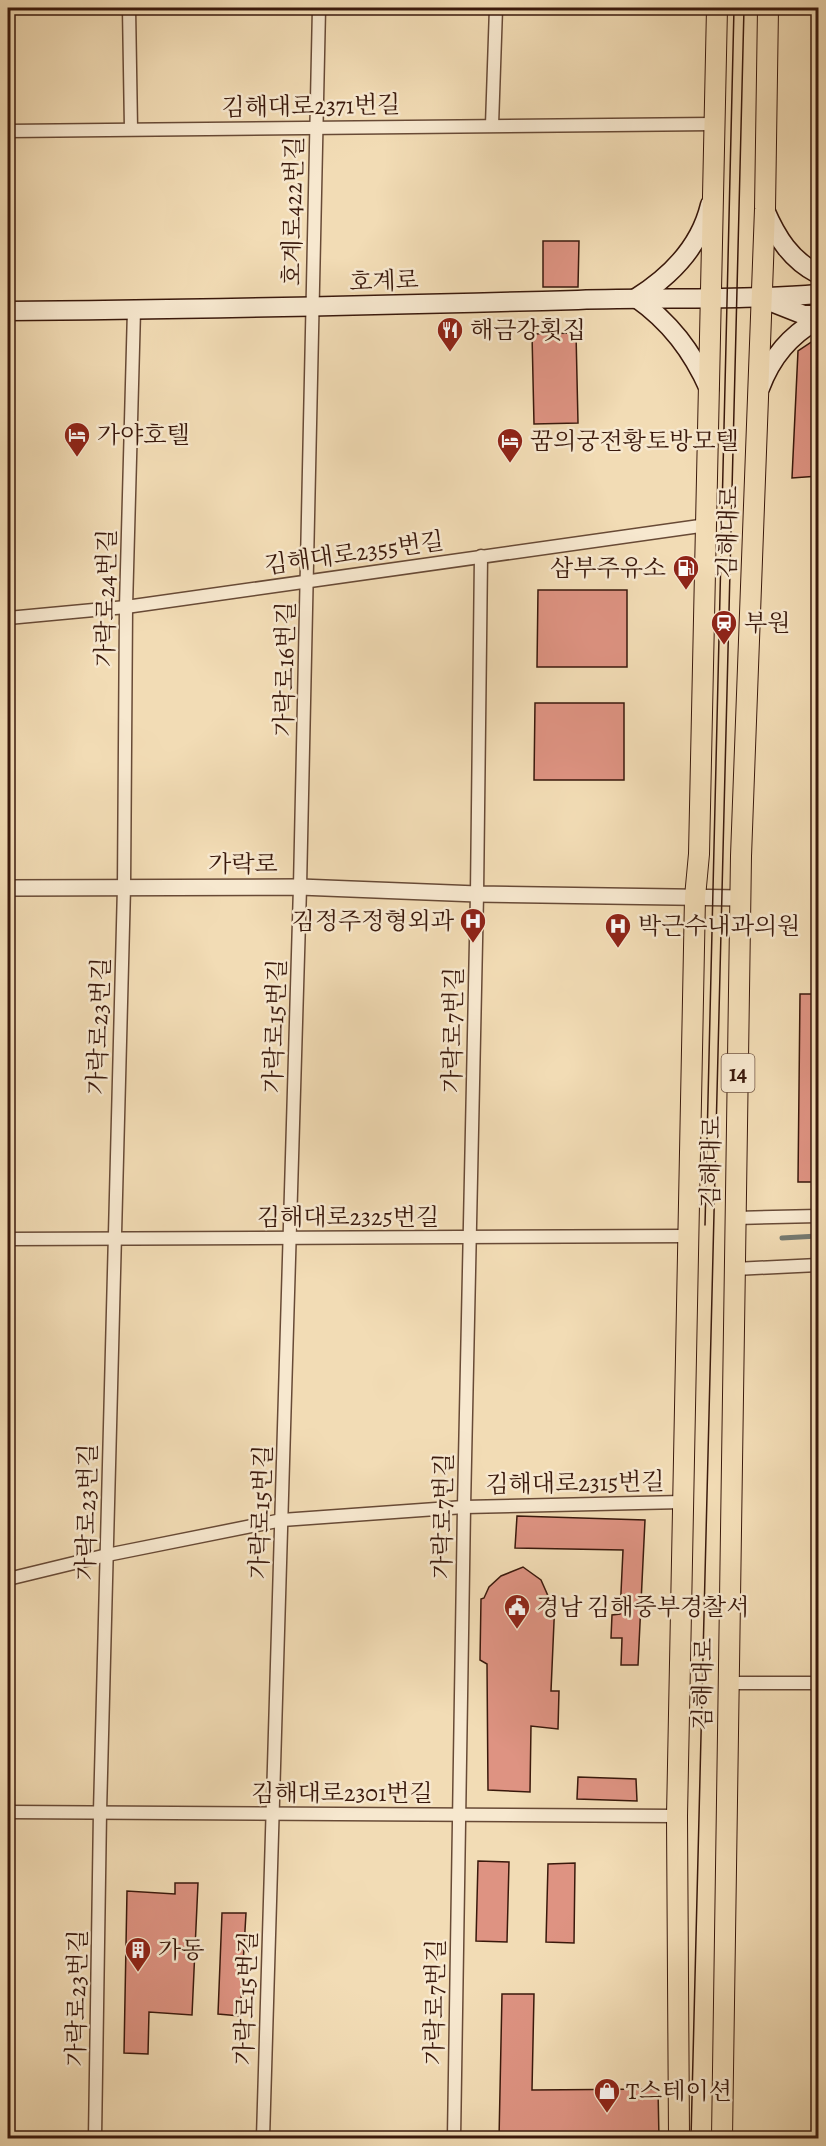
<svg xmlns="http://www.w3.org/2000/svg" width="826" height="2146" font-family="Alegreya,'Noto Serif KR',serif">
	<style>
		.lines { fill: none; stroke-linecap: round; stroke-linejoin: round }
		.stream { stroke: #757a72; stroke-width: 5 }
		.building { fill: #de9382; stroke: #3a190c; stroke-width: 1.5 }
		.minor-casing { stroke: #684a36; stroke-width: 15 }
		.tertiary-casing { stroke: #684a36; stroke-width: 18 }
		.secondary-casing { stroke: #3a190c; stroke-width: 21 }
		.primary-casing { stroke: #3a190c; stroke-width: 22 }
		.minor { stroke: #f7e8cf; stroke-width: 12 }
		.tertiary { stroke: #f7e8cf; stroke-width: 15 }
		.secondary { stroke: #f7e8cf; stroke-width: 18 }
		.primary { stroke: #f2dcb5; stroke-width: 20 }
		.tram { stroke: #3a190c; stroke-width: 1.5 }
		.labels { text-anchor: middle; stroke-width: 5; stroke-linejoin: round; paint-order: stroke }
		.shield { fill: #f7e8cf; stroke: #735746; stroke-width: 1.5 }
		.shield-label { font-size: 22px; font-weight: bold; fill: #3a190c }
		.street-label { font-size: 24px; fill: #3a190c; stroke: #f7e8cf }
		.poi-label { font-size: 24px; fill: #3a190c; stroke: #f7e8cf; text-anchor: start }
	</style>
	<rect width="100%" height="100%" fill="#f2dcb5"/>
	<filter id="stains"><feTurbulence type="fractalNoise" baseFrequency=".00333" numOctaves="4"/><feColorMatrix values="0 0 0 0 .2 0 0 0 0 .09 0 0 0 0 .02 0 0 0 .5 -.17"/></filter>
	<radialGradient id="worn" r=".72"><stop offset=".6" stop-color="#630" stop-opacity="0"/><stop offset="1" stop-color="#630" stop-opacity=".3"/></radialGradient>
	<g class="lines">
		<path class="stream" d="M 782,1238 L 818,1236"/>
	</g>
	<g class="building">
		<path d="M 543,241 L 579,241 L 578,287 L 543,287 Z"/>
		<path d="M 576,333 L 578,423 L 534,424 L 532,334 Z"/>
		<path d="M 819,337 L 819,476 L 792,478 L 798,351 Z"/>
		<path d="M 538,590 L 627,590 L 627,667 L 537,667 Z"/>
		<path d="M 535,703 L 624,703 L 624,780 L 534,780 Z"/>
		<path d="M 800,994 L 819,994 L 819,1182 L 798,1182 Z"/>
		<path d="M 517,1516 L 645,1520 L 638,1665 L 621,1665 L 622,1638 L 611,1638 L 612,1615 L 620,1614 L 623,1550 L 515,1548 Z"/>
		<path d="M 523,1567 L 541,1580 L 549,1598 L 555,1599 L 551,1691 L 559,1691 L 558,1729 L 531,1726 L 530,1792 L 488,1790 L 487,1664 L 480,1660 L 481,1599 L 484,1598 L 489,1587 L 501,1576 Z"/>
		<path d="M 578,1777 L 636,1779 L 637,1801 L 577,1799 Z"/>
		<path d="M 478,1861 L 509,1862 L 507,1942 L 476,1941 Z"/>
		<path d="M 575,1863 L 574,1943 L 546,1942 L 548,1864 Z"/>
		<path d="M 175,1883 L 198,1883 L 192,2015 L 149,2012 L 148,2054 L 124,2053 L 127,1891 L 175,1894 Z"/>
		<path d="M 222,1913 L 246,1913 L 240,2016 L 218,2014 Z"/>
		<path d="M 502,1994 L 534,1994 L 532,2090 L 658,2089 L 659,2139 L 499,2139 Z"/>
	</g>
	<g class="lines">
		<g class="minor-casing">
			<g id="minor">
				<path d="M 129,8 L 131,129"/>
				<path d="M 492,125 L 496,8"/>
				<path d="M 8,131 L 713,124"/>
				<path d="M 8,618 L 126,607 L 707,525"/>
				<path d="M 736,1218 L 818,1216"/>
				<path d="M 8,1239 L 688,1236"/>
				<path d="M 735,1269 L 818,1265"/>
				<path d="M 8,1579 L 107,1555 L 282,1520 L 464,1507 L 682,1502"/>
				<path d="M 729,1683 L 818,1683"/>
				<path d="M 8,1812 L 677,1816"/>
				<path d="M 95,2138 L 100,1812 L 124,887 L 126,607 L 134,310"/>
				<path d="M 263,2138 L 300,887 L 319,8"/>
				<path d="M 454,2138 L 464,1507 L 477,894 L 481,556"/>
			</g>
		</g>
		<g class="tertiary-casing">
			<path id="tertiary" d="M 8,888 L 300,887 L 477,894 L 741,898"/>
		</g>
		<g class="secondary-casing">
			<g id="secondary">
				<path d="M 765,210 C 777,238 791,260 818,274"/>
				<path d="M 766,300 L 804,315 L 818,315"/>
				<path d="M 8,311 C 198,310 388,305 578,300 C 658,297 739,301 818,294"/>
				<path d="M 760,388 C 772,356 790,336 818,319"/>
				<path d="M 709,389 C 692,351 670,322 636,298 C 671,276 700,247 710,205"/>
			</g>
		</g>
		<g class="primary-casing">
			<g id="primary">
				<path d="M 679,2138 L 677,1816 L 695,897 L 699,854 L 717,8"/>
				<path d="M 722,2138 L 741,856 L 765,209 L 768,8"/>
			</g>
		</g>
		<use href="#minor" class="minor"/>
		<use href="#tertiary" class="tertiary"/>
		<use href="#secondary" class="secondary"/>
		<use href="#primary" class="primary"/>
		<g class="tram">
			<path d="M 705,1225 L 734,8"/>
			<path d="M 691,2138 L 744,8"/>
		</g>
	</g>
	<defs>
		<g id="restaurant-pin" transform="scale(1.35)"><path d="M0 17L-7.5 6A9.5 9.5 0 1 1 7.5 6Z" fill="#8f2418" stroke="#f7e8cf"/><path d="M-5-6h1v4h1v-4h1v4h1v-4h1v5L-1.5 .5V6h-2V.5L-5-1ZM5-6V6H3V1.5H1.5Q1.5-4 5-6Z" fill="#fff"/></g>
		<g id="hotel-pin" transform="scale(1.35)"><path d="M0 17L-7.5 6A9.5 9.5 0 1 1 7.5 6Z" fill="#8f2418" stroke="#f7e8cf"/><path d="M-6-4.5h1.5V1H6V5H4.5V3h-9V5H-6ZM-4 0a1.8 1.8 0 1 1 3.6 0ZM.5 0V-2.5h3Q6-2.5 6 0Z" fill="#fff"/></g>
		<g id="fuel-pin" transform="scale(1.35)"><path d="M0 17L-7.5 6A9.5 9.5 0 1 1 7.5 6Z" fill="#8f2418" stroke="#f7e8cf"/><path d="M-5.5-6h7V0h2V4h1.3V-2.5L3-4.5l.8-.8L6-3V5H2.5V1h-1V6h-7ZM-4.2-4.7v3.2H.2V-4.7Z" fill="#fff"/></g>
		<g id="station-pin" transform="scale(1.35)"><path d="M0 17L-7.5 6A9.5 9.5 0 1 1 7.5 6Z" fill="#8f2418" stroke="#f7e8cf"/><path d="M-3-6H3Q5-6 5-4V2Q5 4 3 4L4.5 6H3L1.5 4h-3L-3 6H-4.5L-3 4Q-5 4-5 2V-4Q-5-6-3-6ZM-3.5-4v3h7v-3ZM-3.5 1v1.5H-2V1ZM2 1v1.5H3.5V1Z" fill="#fff"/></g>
		<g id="hospital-pin" transform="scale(1.35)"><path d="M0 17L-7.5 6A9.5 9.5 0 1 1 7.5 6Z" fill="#8f2418" stroke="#f7e8cf"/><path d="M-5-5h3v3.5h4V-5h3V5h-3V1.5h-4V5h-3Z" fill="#fff"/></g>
		<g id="civic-pin" transform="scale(1.35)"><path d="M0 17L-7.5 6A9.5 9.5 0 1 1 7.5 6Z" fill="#8f2418" stroke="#f7e8cf"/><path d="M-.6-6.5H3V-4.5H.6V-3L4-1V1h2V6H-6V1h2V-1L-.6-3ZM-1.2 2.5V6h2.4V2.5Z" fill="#fff"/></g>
		<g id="building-pin" transform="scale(1.35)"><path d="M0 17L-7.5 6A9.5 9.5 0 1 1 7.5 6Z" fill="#8f2418" stroke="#f7e8cf"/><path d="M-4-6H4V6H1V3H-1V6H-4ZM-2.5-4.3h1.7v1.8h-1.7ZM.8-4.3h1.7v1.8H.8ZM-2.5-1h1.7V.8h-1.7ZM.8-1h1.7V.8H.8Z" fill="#fff"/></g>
		<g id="shop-pin" transform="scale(1.35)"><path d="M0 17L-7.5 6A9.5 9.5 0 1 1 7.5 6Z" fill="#8f2418" stroke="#f7e8cf"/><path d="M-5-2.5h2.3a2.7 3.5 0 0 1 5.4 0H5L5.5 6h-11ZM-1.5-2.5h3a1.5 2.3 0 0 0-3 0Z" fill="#fff"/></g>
	</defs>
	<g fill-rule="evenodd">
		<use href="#restaurant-pin" x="450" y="330"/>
		<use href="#hotel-pin" x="77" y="435"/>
		<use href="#hotel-pin" x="510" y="441"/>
		<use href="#fuel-pin" x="686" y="568"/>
		<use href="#station-pin" x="724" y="623"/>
		<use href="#hospital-pin" x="473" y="921"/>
		<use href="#hospital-pin" x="618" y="926"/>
		<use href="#civic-pin" x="517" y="1607"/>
		<use href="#building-pin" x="138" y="1950"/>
		<use href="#shop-pin" x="607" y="2091"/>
	</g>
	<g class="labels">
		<rect class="shield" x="721.5" y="1054" width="33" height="38" rx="4.5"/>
		<g class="shield-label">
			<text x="738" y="1081">14</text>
		</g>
		<g class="street-label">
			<text transform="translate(311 106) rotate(-1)" y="8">김해대로2371번길</text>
			<text transform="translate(293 211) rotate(-89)" y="8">호계로422번길</text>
			<text transform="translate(384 281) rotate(-2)" y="8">호계로</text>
			<text transform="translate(728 532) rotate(-88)" y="8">김해대로</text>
			<text transform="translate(354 553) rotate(-8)" y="8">김해대로2355번길</text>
			<text transform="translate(106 598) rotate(-89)" y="8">가락로24번길</text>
			<text transform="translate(285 669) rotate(-89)" y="8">가락로16번길</text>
			<text x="243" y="872">가락로</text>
			<text transform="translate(99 1026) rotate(-88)" y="8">가락로23번길</text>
			<text transform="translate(275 1026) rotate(-88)" y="8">가락로15번길</text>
			<text transform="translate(453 1030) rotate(-89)" y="8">가락로7번길</text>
			<text transform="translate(711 1162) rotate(-89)" y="8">김해대로</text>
			<text x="348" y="1225">김해대로2325번길</text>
			<text transform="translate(575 1483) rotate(-1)" y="8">김해대로2315번길</text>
			<text transform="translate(87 1512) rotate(-89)" y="8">가락로23번길</text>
			<text transform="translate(261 1512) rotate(-88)" y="8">가락로15번길</text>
			<text transform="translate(443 1516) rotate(-89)" y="8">가락로7번길</text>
			<text transform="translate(703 1684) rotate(-89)" y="8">김해대로</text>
			<text x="342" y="1801">김해대로2301번길</text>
			<text transform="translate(77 1998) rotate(-89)" y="8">가락로23번길</text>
			<text transform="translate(246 1998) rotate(-88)" y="8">가락로15번길</text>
			<text transform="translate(435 2002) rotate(-89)" y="8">가락로7번길</text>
		</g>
		<g class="poi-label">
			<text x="470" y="338">해금강횟집</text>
			<text x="97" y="443">가야호텔</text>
			<text x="530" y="449">꿈의궁전황토방모텔</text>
			<text x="666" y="576" text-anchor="end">삼부주유소</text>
			<text x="744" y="631">부원</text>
			<text x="454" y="929" text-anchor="end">김정주정형외과</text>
			<text x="638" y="934">박근수내과의원</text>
			<text x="536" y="1615">경남 김해중부경찰서</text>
			<text x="158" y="1958">가동</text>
			<text x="626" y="2099">T스테이션</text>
		</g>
	</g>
	<rect width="826" height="2146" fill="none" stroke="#f2dcb5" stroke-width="30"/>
	<rect x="9" y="9" width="808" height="2128" fill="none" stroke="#3a190c" stroke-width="3"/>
	<rect x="15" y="15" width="796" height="2116" fill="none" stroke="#3a190c" stroke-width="1.5"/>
	<rect width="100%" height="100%" filter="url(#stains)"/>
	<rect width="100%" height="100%" fill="url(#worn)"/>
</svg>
